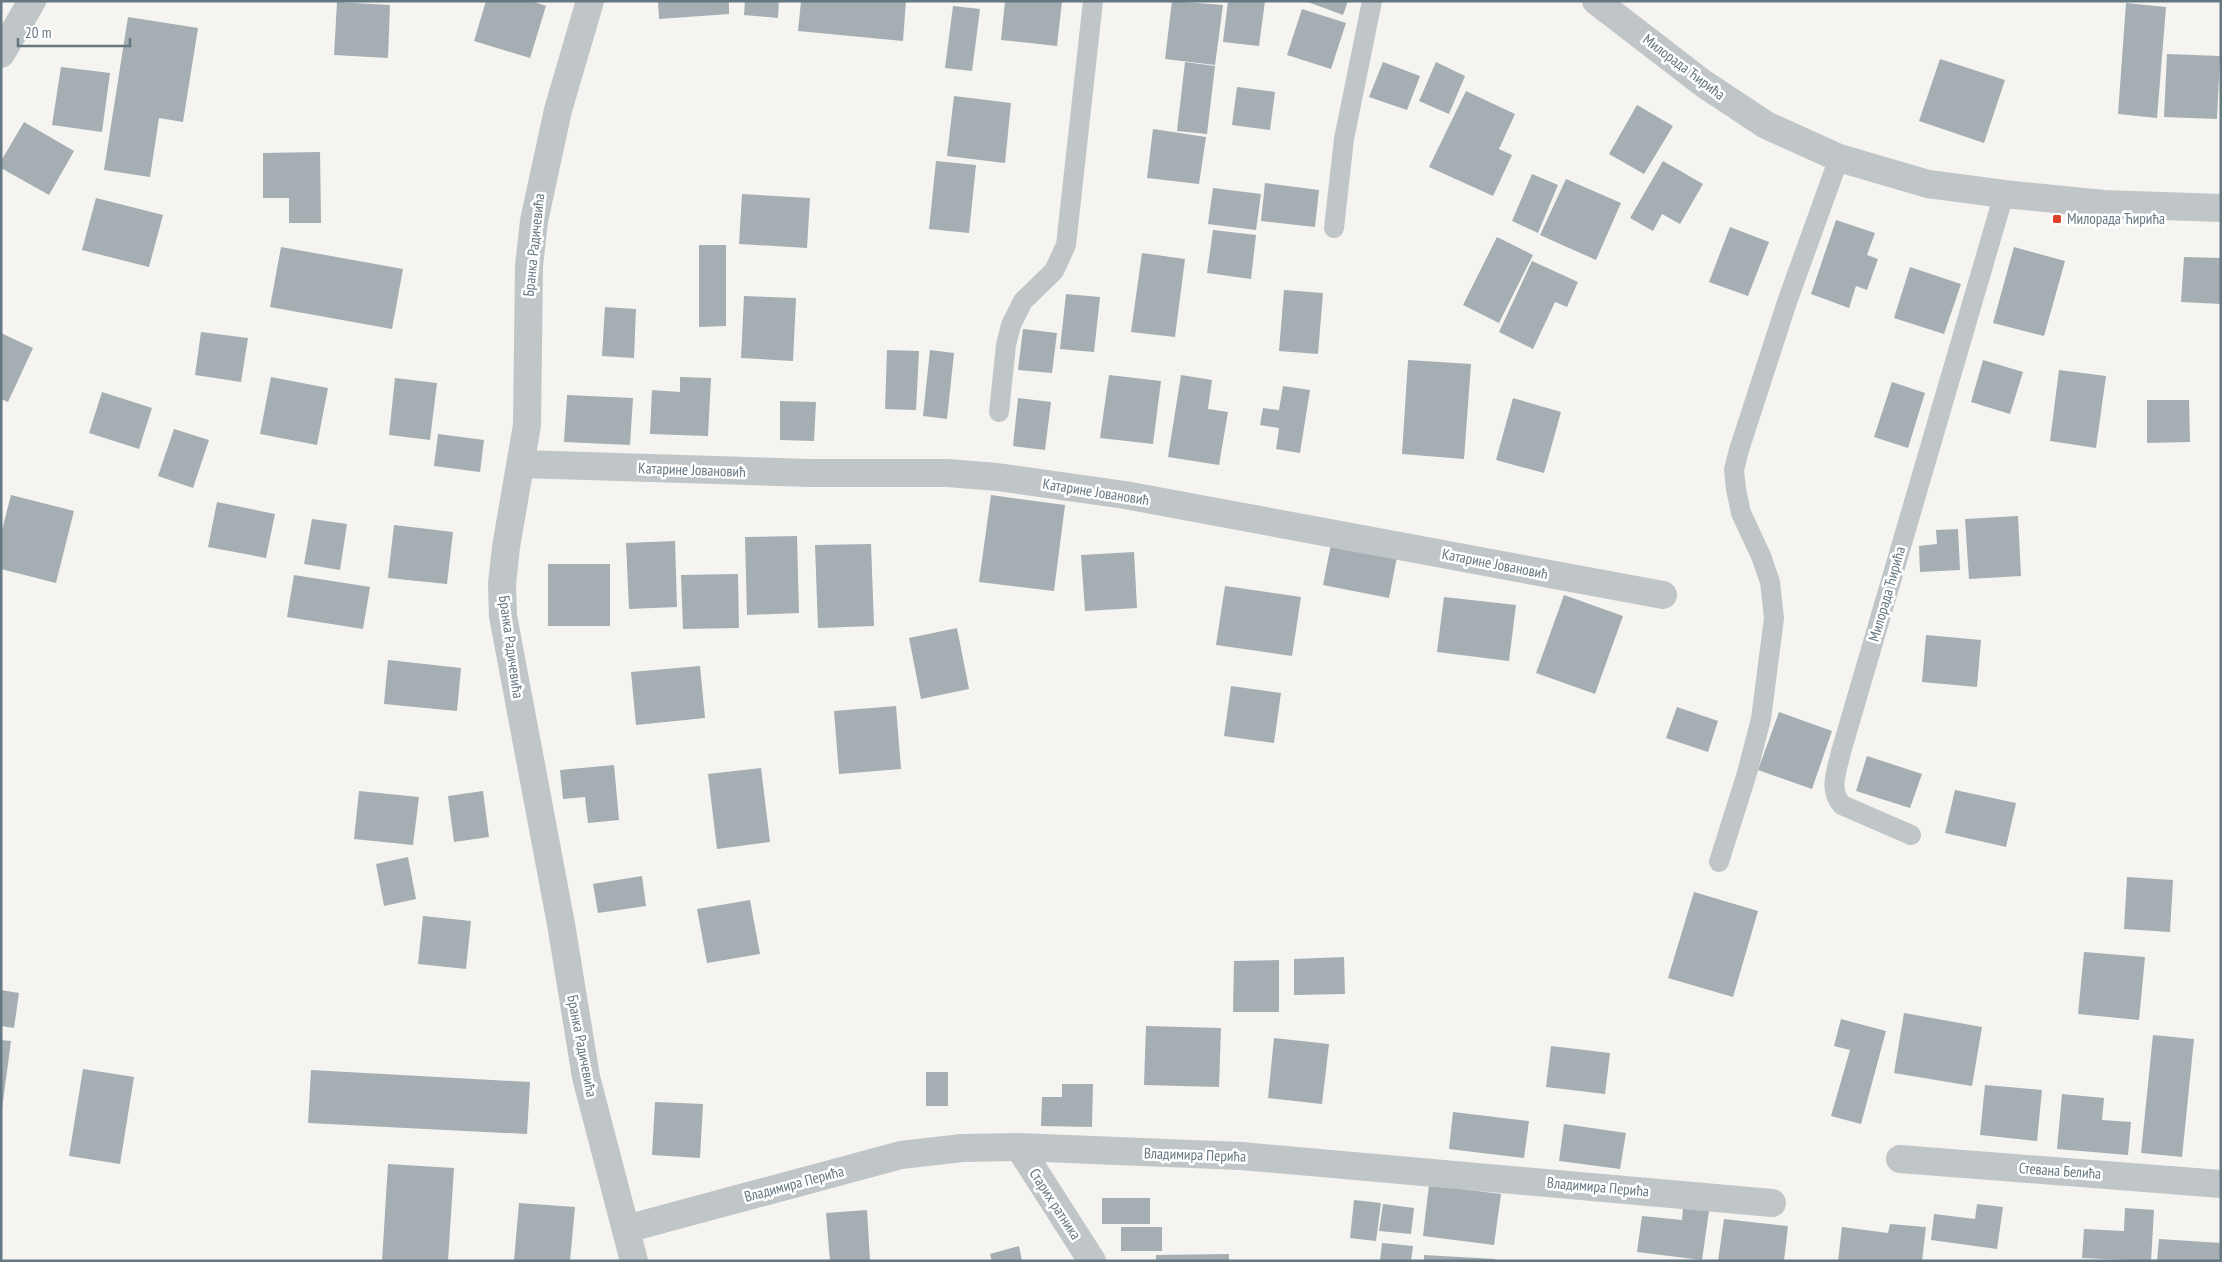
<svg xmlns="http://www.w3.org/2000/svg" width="2222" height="1262" font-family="'PT Sans Narrow',sans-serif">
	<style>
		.building { fill: #a5aeb2 }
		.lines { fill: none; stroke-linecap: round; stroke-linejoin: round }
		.service { stroke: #c0c5c7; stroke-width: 20 }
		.minor { stroke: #c0c5c7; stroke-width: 28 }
		.tertiary { stroke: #c0c5c7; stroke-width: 28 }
		.poi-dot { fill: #dd4129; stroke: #fff; stroke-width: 2 }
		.labels { text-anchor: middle; stroke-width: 5; stroke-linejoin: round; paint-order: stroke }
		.street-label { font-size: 15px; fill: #657781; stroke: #fff }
		.poi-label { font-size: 15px; fill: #657781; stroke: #fff; text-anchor: start }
	</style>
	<rect width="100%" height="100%" fill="#f5f4f1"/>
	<g class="building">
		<path d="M 486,1 L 532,1 L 546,6 L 530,58 L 474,41 Z"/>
		<path d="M 658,1 L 729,1 L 729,14 L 659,19 Z"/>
		<path d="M 745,1 L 779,1 L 778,18 L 744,15 Z"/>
		<path d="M 801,1 L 906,1 L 903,41 L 798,31 Z"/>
		<path d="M 1005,1 L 1062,1 L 1057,46 L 1001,40 Z"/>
		<path d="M 1172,1 L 1223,5 L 1215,65 L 1165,59 Z"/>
		<path d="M 1228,1 L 1265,1 L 1259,46 L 1223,42 Z"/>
		<path d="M 1305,1 L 1348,1 L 1343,15 Z"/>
		<path d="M 337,2 L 390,5 L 388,58 L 334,55 Z"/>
		<path d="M 2126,3 L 2166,7 L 2157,118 L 2118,114 Z"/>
		<path d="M 953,6 L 980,9 L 972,71 L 945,68 Z"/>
		<path d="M 1302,9 L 1346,23 L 1331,69 L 1287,55 Z"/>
		<path d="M 128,17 L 198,28 L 183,122 L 159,118 L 150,177 L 104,170 Z"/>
		<path d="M 2167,54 L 2220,56 L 2217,119 L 2164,117 Z"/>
		<path d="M 1940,59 L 2005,80 L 1984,143 L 1919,121 Z"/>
		<path d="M 1185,62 L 1215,66 L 1207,134 L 1177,131 Z"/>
		<path d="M 1383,62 L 1420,76 L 1407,110 L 1369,97 Z"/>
		<path d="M 1436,62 L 1465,76 L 1449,114 L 1419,101 Z"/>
		<path d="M 61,67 L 110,73 L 102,132 L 52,125 Z"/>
		<path d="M 1237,87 L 1275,92 L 1270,130 L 1232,125 Z"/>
		<path d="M 1466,91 L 1515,114 L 1499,149 L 1512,155 L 1493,196 L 1429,167 Z"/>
		<path d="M 954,96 L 1011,103 L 1005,163 L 947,156 Z"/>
		<path d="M 1637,105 L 1673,126 L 1644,174 L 1609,154 Z"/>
		<path d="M 24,122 L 74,151 L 49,195 L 1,168 L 1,161 Z"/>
		<path d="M 1153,129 L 1206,137 L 1199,184 L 1147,178 Z"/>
		<path d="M 320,152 L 321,223 L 289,223 L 289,198 L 263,198 L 263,153 Z"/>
		<path d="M 936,161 L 976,165 L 969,233 L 929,229 Z"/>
		<path d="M 1663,161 L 1703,184 L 1680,224 L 1662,214 L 1653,231 L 1630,218 Z"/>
		<path d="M 1532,174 L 1558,185 L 1538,233 L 1512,221 Z"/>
		<path d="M 1566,179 L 1621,203 L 1596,260 L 1540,235 Z"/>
		<path d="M 1265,183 L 1319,190 L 1315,227 L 1261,221 Z"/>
		<path d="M 1213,188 L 1261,194 L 1256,230 L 1208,224 Z"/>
		<path d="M 742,194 L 810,198 L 807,248 L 739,244 Z"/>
		<path d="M 96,198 L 163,215 L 149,267 L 82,250 Z"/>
		<path d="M 1836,220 L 1875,233 L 1867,255 L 1878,259 L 1867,290 L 1856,286 L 1849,308 L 1811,294 Z"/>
		<path d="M 1730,227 L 1769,242 L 1748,296 L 1709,282 Z"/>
		<path d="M 1213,230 L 1256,235 L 1251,279 L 1207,273 Z"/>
		<path d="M 1497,237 L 1533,255 L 1499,323 L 1463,305 Z"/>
		<path d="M 699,245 L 726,245 L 726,326 L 699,327 Z"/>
		<path d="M 281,247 L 403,269 L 392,329 L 270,307 Z"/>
		<path d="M 2014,247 L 2065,261 L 2044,336 L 1993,323 Z"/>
		<path d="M 1142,253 L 1185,259 L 1175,337 L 1131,332 Z"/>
		<path d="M 2184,257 L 2221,258 L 2221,304 L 2181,302 Z"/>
		<path d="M 1532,261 L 1578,282 L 1567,307 L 1555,302 L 1533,349 L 1499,332 Z"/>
		<path d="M 1910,267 L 1961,284 L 1944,334 L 1894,318 Z"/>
		<path d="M 1284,290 L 1323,293 L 1318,354 L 1279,351 Z"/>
		<path d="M 1066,294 L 1100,297 L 1094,352 L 1060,349 Z"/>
		<path d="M 744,296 L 796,298 L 793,361 L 741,358 Z"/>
		<path d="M 605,307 L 636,309 L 634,358 L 602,356 Z"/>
		<path d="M 1023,329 L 1057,333 L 1052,373 L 1018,370 Z"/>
		<path d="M 201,332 L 248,338 L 241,382 L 195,375 Z"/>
		<path d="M 1,333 L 33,348 L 8,402 L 1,399 Z"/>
		<path d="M 887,350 L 919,351 L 916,410 L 885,409 Z"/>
		<path d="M 930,350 L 954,353 L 947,419 L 923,416 Z"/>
		<path d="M 1408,360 L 1471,364 L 1464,459 L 1402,454 Z"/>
		<path d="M 1983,360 L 2023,372 L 2010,414 L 1971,402 Z"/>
		<path d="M 2059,370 L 2106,376 L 2096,448 L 2050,441 Z"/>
		<path d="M 1109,375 L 1161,381 L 1153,444 L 1100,438 Z"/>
		<path d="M 1181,375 L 1212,380 L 1208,409 L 1228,412 L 1219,465 L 1168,457 Z"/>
		<path d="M 271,377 L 328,388 L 317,445 L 260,434 Z"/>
		<path d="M 680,377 L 711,378 L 708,436 L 650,434 L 652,390 L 680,392 Z"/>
		<path d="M 395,378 L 437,383 L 430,440 L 389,435 Z"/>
		<path d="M 1892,382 L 1925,393 L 1908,448 L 1874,437 Z"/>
		<path d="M 1283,386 L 1310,390 L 1300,453 L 1276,449 L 1279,428 L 1260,425 L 1263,408 L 1279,410 Z"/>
		<path d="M 102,392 L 152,408 L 139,449 L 89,433 Z"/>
		<path d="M 567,395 L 633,398 L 630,445 L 564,442 Z"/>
		<path d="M 1018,398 L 1051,402 L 1045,450 L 1013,446 Z"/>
		<path d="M 1513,398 L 1561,412 L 1544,473 L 1496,460 Z"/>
		<path d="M 2147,400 L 2189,400 L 2190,442 L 2147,443 Z"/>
		<path d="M 780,401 L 816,402 L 814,441 L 780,440 Z"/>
		<path d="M 174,429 L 209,440 L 193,488 L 158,476 Z"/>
		<path d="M 438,434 L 484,440 L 480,472 L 434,466 Z"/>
		<path d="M 11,495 L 74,511 L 56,583 L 1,569 L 1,534 Z"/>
		<path d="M 991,495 L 1065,505 L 1054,591 L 979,582 Z"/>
		<path d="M 217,502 L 275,514 L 266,558 L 208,547 Z"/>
		<path d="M 2018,516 L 2021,576 L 1969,579 L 1965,519 Z"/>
		<path d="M 312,519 L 347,524 L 340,570 L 304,564 Z"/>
		<path d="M 394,525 L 453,532 L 447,584 L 388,578 Z"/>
		<path d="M 1958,529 L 1960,570 L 1920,572 L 1919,546 L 1937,544 L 1936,530 Z"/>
		<path d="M 797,536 L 799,613 L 747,615 L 745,537 Z"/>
		<path d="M 675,541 L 677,607 L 629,609 L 626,543 Z"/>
		<path d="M 871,544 L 874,626 L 818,628 L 815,545 Z"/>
		<path d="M 1331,544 L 1397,557 L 1389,598 L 1323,585 Z"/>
		<path d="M 1134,552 L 1137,608 L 1085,611 L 1081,555 Z"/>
		<rect x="548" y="564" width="62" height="62"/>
		<path d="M 738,574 L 739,628 L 683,629 L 681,575 Z"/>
		<path d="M 294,575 L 370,587 L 363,629 L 287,617 Z"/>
		<path d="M 1225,586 L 1301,597 L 1292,656 L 1216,645 Z"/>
		<path d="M 1564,595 L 1623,616 L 1595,694 L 1536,673 Z"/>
		<path d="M 1444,597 L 1516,605 L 1509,661 L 1437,652 Z"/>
		<path d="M 957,628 L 969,689 L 921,699 L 909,638 Z"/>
		<path d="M 1926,635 L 1981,640 L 1977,687 L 1922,682 Z"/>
		<path d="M 388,660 L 461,668 L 457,711 L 384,704 Z"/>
		<path d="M 700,666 L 705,718 L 636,725 L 631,672 Z"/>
		<path d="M 1231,686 L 1281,693 L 1274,743 L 1224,736 Z"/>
		<path d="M 896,706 L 901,769 L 839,774 L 834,711 Z"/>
		<path d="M 1677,707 L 1718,721 L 1708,752 L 1666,738 Z"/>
		<path d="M 1779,712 L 1832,731 L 1812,789 L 1758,770 Z"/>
		<path d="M 1867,756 L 1922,774 L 1910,808 L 1856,791 Z"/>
		<path d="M 614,765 L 619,820 L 588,823 L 585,797 L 563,799 L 560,770 Z"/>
		<path d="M 761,768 L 770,842 L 717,849 L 708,774 Z"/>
		<path d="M 1955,790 L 2016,803 L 2006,847 L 1945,833 Z"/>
		<path d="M 359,791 L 419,797 L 413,845 L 354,839 Z"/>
		<path d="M 483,791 L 489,837 L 454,842 L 448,796 Z"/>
		<path d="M 408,857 L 416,899 L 384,906 L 376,864 Z"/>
		<path d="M 642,876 L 646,906 L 598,913 L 593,884 Z"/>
		<path d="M 2127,877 L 2173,880 L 2170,932 L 2124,929 Z"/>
		<path d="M 1694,892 L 1758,911 L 1733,997 L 1668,978 Z"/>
		<path d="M 750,900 L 760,954 L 707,963 L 697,909 Z"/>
		<path d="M 423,916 L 471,921 L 466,969 L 418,964 Z"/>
		<path d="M 2084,952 L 2145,957 L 2139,1020 L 2078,1014 Z"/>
		<path d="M 1344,957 L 1345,994 L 1294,995 L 1294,959 Z"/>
		<path d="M 1279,960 L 1279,1012 L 1233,1012 L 1234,961 Z"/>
		<path d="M 1,990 L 19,993 L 14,1028 L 1,1026 Z"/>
		<path d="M 1904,1013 L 1982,1027 L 1972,1086 L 1894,1073 Z"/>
		<path d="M 1841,1019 L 1886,1031 L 1861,1124 L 1831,1116 L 1850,1050 L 1834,1046 Z"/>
		<path d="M 1146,1026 L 1221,1028 L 1219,1087 L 1144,1085 Z"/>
		<path d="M 2153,1035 L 2194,1039 L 2182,1157 L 2141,1153 Z"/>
		<path d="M 1274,1038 L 1329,1044 L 1322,1104 L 1268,1098 Z"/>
		<path d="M 1,1040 L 11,1041 L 2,1109 L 1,1109 Z"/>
		<path d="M 1551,1046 L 1610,1053 L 1605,1094 L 1546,1087 Z"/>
		<path d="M 83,1069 L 134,1077 L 120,1164 L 69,1156 Z"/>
		<path d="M 311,1070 L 530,1082 L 527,1134 L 308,1123 Z"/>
		<rect x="926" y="1072" width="22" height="34"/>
		<path d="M 1062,1084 L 1093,1084 L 1092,1127 L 1041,1126 L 1042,1097 L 1062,1097 Z"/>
		<path d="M 1985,1085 L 2042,1090 L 2037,1141 L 1980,1135 Z"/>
		<path d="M 2062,1094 L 2104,1098 L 2102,1120 L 2131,1122 L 2128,1155 L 2057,1149 Z"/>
		<path d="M 655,1102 L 703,1104 L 700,1158 L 652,1155 Z"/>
		<path d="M 1453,1112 L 1529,1121 L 1524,1158 L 1449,1149 Z"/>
		<path d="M 1564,1124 L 1626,1133 L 1620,1169 L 1559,1161 Z"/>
		<path d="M 388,1164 L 454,1168 L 448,1261 L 382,1261 Z"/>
		<path d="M 1429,1185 L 1501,1194 L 1494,1245 L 1423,1236 Z"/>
		<rect x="1102" y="1198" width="48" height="26"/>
		<path d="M 1354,1200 L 1381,1203 L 1376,1241 L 1350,1238 Z"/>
		<path d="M 519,1203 L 575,1207 L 570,1261 L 514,1261 Z"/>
		<path d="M 1383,1204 L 1414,1208 L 1411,1234 L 1379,1231 Z"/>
		<path d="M 1977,1204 L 2003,1207 L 1997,1249 L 1931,1240 L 1934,1214 L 1975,1219 Z"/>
		<path d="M 1683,1208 L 1709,1211 L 1702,1260 L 1637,1252 L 1642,1216 L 1682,1220 Z"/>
		<path d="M 2125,1208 L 2154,1210 L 2151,1261 L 2082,1258 L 2084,1229 L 2124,1231 Z"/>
		<path d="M 867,1210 L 870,1261 L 830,1261 L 826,1213 Z"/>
		<path d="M 1724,1219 L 1788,1226 L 1784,1261 L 1718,1261 Z"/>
		<path d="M 1890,1224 L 1926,1227 L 1922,1261 L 1838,1261 L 1842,1227 L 1888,1233 Z"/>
		<rect x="1121" y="1227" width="41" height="24"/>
		<path d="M 2159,1239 L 2221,1243 L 2221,1261 L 2157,1261 Z"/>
		<path d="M 1382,1243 L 1413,1246 L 1411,1261 L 1380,1261 Z"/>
		<path d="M 1019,1246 L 1022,1261 L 992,1261 L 990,1254 Z"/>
		<path d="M 1229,1254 L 1229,1261 L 1156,1261 L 1156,1255 Z"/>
		<path d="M 1424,1255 L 1495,1259 L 1495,1261 L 1424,1261 Z"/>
	</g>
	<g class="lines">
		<g class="service">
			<path d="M 1334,228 L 1344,139 L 1372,1"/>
			<path d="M 999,412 L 1006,345 L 1011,325 L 1023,301 L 1054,271 L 1066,245 L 1093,1"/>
			<path d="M 1911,835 L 1842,805 C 1828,790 1837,770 1841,752 L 2004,194"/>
			<path d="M 1719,862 L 1747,773 L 1761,719 L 1774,618 L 1770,582 L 1761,556 L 1741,513 L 1736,489 L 1734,470 L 1739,450 L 1787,302 L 1839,158"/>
		</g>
		<g class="minor">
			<path d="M 590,1 L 558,110 L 534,221 L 529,266 L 527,425 L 506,547 L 502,584 L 503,616 L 561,924 L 586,1077 L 634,1261"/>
			<path d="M 521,464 L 810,473 L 948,473 L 997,477 L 1125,495 L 1663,595"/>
			<path d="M 1019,1147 L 1092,1261"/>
			<path d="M 1900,1159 L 2221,1184"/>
			<path d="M 626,1229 L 901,1155 L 962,1148 L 1019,1147 L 1241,1156 L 1772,1203"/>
		</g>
		<g class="tertiary">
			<path d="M 1596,1 L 1704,84 L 1766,125 L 1839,158 L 1928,184 L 2004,194 L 2104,204 L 2221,208"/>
			<path d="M 1,54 L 32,1"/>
		</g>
	</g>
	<rect class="poi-dot" x="2052" y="214" width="10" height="10" rx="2.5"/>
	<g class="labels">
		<g class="street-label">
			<text transform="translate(1684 67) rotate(37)" y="5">Милорада Ћирића</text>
			<text transform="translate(534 245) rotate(-84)" y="5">Бранка Радичевића</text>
			<text transform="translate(692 470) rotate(2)" y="5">Катарине Јовановић</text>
			<text transform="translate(1096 492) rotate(9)" y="5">Катарине Јовановић</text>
			<text transform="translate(1495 564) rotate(11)" y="5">Катарине Јовановић</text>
			<text transform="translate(1887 594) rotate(-74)" y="5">Милорада Ћирића</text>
			<text transform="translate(511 647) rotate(82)" y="5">Бранка Радичевића</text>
			<text transform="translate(582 1046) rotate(79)" y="5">Бранка Радичевића</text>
			<text transform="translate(1195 1155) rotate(2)" y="5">Владимира Перића</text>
			<text transform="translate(2060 1171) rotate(4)" y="5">Стевана Белића</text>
			<text transform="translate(794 1184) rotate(-15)" y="5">Владимира Перића</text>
			<text transform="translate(1598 1187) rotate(5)" y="5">Владимира Перића</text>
			<text transform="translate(1055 1204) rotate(57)" y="5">Старих ратника</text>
		</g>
		<g class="poi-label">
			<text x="2067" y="224">Милорада Ћирића</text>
		</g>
	</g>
	<rect width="2222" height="1262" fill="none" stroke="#657781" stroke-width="5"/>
	<path d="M18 38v8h112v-8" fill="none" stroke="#657781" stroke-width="2.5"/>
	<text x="25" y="38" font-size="15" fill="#657781" stroke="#ffffff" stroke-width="4" paint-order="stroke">20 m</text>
</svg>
